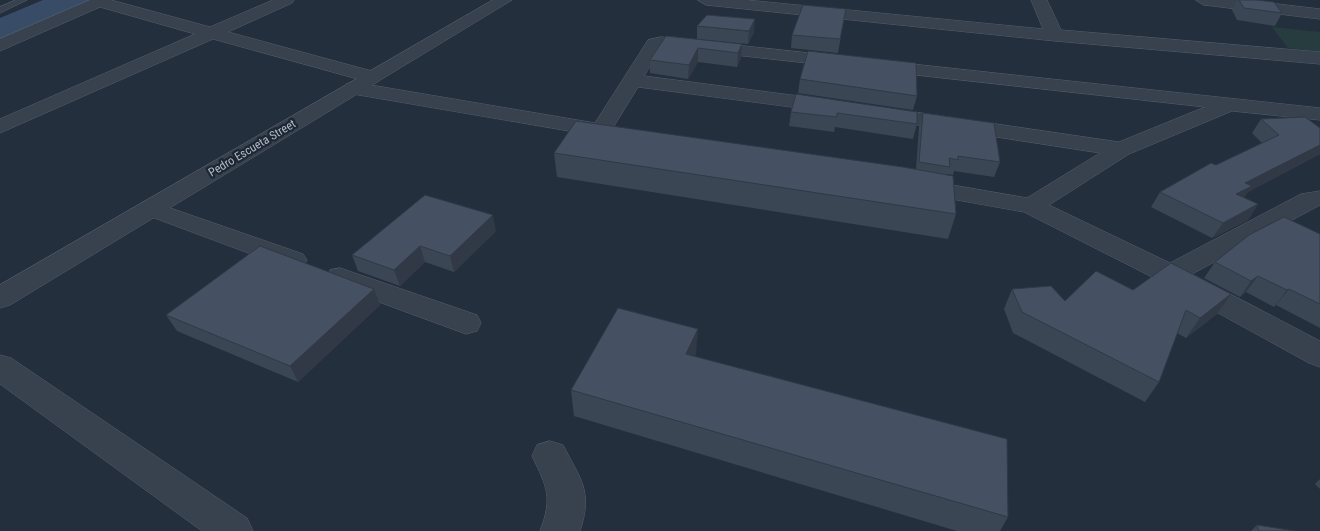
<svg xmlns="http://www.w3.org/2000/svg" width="1320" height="531" font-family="'Roboto Condensed',sans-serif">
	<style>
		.green { fill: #263c3f }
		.water { fill: #394c67 }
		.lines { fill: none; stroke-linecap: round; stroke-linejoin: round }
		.service-casing { stroke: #565f6c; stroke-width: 1 }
		.minor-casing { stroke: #565f6c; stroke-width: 1 }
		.tertiary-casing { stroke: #565f6c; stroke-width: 1 }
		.service { fill: #38414e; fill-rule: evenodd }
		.minor { fill: #38414e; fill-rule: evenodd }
		.tertiary { fill: #38414e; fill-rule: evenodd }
		.wall { fill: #3b4654 }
		.shaded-wall { fill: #303945 }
		.building { fill: #455162; stroke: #303945 }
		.labels { text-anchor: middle; stroke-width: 4.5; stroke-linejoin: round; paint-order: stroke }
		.street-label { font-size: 12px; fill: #b4bcc9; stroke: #1d2633 }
	</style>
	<rect width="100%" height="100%" fill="#242f3e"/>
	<path class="green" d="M 1272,27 L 1320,32 L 1320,52 L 1288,48 Z"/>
	<path class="water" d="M 43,0 L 96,0 L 0,44 L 0,18 Z"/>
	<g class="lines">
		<g class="service-casing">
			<path id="service" d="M 16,0 L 27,0 L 0,13 L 0,7 Z"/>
		</g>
		<g class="minor-casing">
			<g id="minor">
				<path d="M 90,0 L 111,0 L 210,27 L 273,0 L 294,0 L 292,3 L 228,32 L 379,73 L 382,77 L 379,81 L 372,83 L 213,39 L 0,133 L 0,119 L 195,34 L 100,7 L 0,51 L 0,39 Z"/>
				<path d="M 698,0 L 746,0 L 1043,29 L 1031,0 L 1047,0 L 1061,30 L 1320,52 L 1320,64 L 1055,41 L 706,5 Z"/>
				<path d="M 1196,0 L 1244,0 L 1320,9 L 1320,19 L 1204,5 Z"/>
				<path d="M 661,37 L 1320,108 L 1320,120 L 1232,111 L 1129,154 L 1049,205 L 1170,263 L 1301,194 L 1320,191 L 1320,205 L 1192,274 L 1320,341 L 1320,367 L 1309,363 L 1160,281 L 1024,212 L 918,193 L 910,191 L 906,186 L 910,181 L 918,179 L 1027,198 L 1100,153 L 880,119 L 873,117 L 870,113 L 873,109 L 880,107 L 1119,142 L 1205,107 L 662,47 L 644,76 L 830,100 L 837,102 L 840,106 L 837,110 L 830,112 L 638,87 L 614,126 L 621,132 L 618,137 L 610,138 L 353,94 L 346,92 L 343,88 L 346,84 L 353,82 L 595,123 L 648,40 Z"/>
				<path d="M 150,201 L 303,254 L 307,260 L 303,266 L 293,269 L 283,266 L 141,213 L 138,208 L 141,203 Z"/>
				<path d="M 340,268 L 477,315 L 481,323 L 477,331 L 466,334 L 330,284 L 326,277 L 330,270 Z"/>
				<path d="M 0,355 L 11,358 L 247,518 L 253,531 L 202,531 L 0,384 Z"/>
				<path d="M 550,441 L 563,445 C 581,480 593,491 580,531 L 540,531 C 553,497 547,487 532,456 L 537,445 Z"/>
			</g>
		</g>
		<g class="tertiary-casing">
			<path id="tertiary" d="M 493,0 L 512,0 L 10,305 L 0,308 L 0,285 Z"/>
		</g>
		<use href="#service" class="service"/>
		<use href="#minor" class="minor"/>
		<use href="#tertiary" class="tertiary"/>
	</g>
	<g class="wall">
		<path d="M 1237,0 L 1256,0 L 1282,13 L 1275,26 L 1237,20 L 1232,10 Z"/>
		<path d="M 846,9 L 838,53 L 791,48 L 792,35 Z"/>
		<path d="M 697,26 L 754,32 L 748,44 L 697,39 Z"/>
		<path d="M 666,36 L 742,44 L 741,58 L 737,67 L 698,62 L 688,79 L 650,73 L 650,60 Z"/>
		<path d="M 800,79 L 917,96 L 913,110 L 798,93 Z"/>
		<path d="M 796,94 L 917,124 L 913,139 L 835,127 L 834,132 L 789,126 L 791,112 Z"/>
		<path d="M 923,113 L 1000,162 L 994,177 L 954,171 L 953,175 L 947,174 L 956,214 L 948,239 L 557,177 L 554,153 L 916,170 L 919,127 Z"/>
		<path d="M 1261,119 L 1320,128 L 1320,154 L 1248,192 L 1244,198 L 1258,204 L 1248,220 L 1212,238 L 1151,207 L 1160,192 L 1262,143 L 1252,133 Z"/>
		<path d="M 496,231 L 454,272 L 425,262 L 400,286 L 358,271 L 352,255 Z"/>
		<path d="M 1320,234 L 1320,328 L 1276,305 L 1274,307 L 1246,292 L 1240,297 L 1204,278 L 1215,262 Z"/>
		<path d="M 374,289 L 380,305 L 298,382 L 177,331 L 166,315 Z"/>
		<path d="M 1012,289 L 1065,301 L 1133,290 L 1217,314 L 1186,338 L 1177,333 L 1159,382 L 1145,402 L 1013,333 L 1004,309 Z"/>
		<path d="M 696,354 L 695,356 L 1008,517 L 1000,531 L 957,531 L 574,416 L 571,390 Z"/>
		<path d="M 1320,479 L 1320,489 L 1315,484 Z"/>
		<path d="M 1257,525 L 1295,531 L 1251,531 Z"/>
	</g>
	<g class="shaded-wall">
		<path d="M 755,19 L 754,32 L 748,44 L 749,31 Z"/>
		<path d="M 742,44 L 741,58 L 737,67 L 738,53 Z"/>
		<path d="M 698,48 L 698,62 L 688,79 L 689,65 Z"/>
		<path d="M 1320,145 L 1320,154 L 1248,192 L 1242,202 L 1236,194 L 1245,183 Z"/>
		<path d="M 1258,204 L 1248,220 L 1212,238 L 1223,223 Z"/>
		<path d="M 493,215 L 496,231 L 454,272 L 450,256 Z"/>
		<path d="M 420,246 L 425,262 L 400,286 L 394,270 Z"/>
		<path d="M 1258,276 L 1246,292 L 1240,297 L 1251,281 Z"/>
		<path d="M 374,289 L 380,305 L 298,382 L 290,366 Z"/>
		<path d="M 1289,289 L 1276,305 L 1274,307 L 1287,290 Z"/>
		<path d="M 1231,294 L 1217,314 L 1186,338 L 1200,318 Z"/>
		<path d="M 698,329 L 696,354 L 685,380 L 686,354 Z"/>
	</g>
	<g class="building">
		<path d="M 1239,0 L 1256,0 L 1274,2 L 1282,13 L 1244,8 Z"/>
		<path d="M 803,5 L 846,9 L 840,39 L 792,35 Z"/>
		<path d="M 707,15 L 755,19 L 749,31 L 697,26 Z"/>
		<path d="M 666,36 L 742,44 L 738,53 L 698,48 L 689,65 L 650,60 Z"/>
		<path d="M 808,51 L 916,63 L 917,96 L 800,79 Z"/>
		<path d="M 796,94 L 917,112 L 917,124 L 837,113 L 837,117 L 791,112 Z"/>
		<path d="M 923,113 L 994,123 L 1000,162 L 958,156 L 958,160 L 949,158 L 950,167 L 919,162 Z"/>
		<path d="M 1305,117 L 1320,128 L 1320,145 L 1245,183 L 1252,186 L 1236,194 L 1258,204 L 1223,223 L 1160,192 L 1211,163 L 1216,165 L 1279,135 L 1261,119 Z"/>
		<path d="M 576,121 L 903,167 L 953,176 L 956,214 L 554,153 Z"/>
		<path d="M 425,195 L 493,215 L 450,256 L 420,246 L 394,270 L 352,255 Z"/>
		<path d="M 1284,217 L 1320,234 L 1320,304 L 1289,289 L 1287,290 L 1258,276 L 1251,281 L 1215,262 L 1249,235 Z"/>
		<path d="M 260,246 L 374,289 L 290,366 L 166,315 Z"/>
		<path d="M 1171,263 L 1231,294 L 1200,318 L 1186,310 L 1159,382 L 1022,312 L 1012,289 L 1051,286 L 1065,301 L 1096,271 L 1133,290 Z"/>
		<path d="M 618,308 L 698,329 L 686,354 L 1007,439 L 1008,517 L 571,390 Z"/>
		<path d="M 1257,525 L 1295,531 L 1259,531 Z"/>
	</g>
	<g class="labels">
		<g class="street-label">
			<text transform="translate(252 148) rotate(-31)" y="4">Pedro Escueta Street</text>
		</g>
	</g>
</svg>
